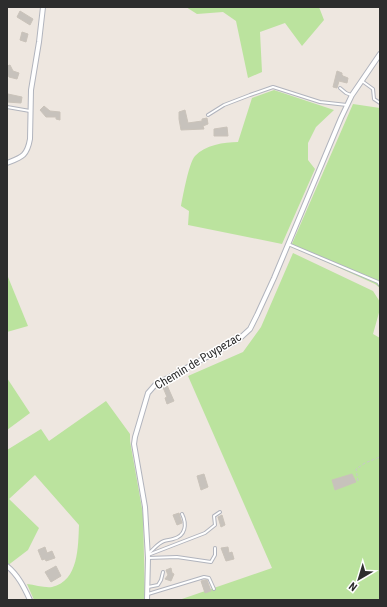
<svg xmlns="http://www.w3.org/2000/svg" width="387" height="607" font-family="'Roboto Condensed',sans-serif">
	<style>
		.green { fill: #bbe39e }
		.building { fill: #c7c2bc; stroke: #cac3ba }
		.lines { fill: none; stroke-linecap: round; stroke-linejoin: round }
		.lane-casing { stroke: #b1b4bd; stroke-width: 4 }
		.street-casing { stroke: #b1b4bd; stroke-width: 6 }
		.path { stroke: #c8c8c8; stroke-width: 1; stroke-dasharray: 3 2; stroke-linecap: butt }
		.lane { stroke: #fff; stroke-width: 2 }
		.street { stroke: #fff; stroke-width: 4 }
		.labels { text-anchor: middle; stroke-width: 3; stroke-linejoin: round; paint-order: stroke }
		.street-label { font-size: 12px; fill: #2d2d2d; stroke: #fff }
	</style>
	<rect width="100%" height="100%" fill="#eee7e0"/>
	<g class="green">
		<path d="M 186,7 L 319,7 L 324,20 L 302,46 L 285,23 L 260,32 L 262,72 L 248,78 L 236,21 L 223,12 L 197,14 Z"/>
		<path d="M 274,90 L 334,110 L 316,127 L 308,143 L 308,160 L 315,169 L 282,244 L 188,225 L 189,211 L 181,206 C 183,196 189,162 195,156 C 205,145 224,142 238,142 L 252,98 Z"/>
		<path d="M 353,104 L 380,108 L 380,288 L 375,284 L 291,246 Z"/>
		<path d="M 293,253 L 373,291 L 380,302 L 380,309 L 373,334 L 380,338 L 380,600 L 179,600 L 272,568 L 188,376 L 243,352 L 261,327 Z"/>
		<path d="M 8,277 L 28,326 L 7,332 L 7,278 Z"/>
		<path d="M 7,378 L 30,413 L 7,430 Z"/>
		<path d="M 106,401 L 130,434 L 130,441 L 143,514 L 145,600 L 34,600 L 27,584 C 35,585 45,588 52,587 C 79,581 78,546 79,525 L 35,475 L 9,499 L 39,528 L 28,550 L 7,566 L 7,450 L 41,429 L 49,441 Z"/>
	</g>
	<g class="building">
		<path d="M 20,11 L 33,19 L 30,25 L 17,17 Z"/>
		<path d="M 22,32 L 28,34 L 26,42 L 20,40 Z"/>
		<path d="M 10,65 L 13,71 L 19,73 L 17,79 L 9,77 L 7,73 L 7,66 Z"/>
		<path d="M 337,71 L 342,73 L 342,75 L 343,76 L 348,78 L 347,83 L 339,81 L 337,88 L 333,87 Z"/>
		<path d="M 8,94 L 22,97 L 21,103 L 7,102 Z"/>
		<path d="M 44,106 L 50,111 L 60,112 L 60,120 L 56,119 L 56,117 L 46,117 L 40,110 Z"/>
		<path d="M 185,110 L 188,123 L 202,121 L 202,119 L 207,118 L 208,124 L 203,126 L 204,129 L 181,130 L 179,119 L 179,112 Z"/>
		<path d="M 227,127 L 228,136 L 214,136 L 214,129 Z"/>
		<path d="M 166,383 L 174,401 L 167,404 L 165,398 L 167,397 L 162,385 Z"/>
		<path d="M 204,474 L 208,487 L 201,490 L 197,476 Z"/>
		<path d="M 352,474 L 356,482 L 335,490 L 332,480 Z"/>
		<path d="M 179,513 L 182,523 L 177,525 L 173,515 Z"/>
		<path d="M 222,515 L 225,525 L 221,527 L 218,517 Z"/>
		<path d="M 45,547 L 47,553 L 52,551 L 55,558 L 46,561 L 45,559 L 42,560 L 38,550 Z"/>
		<path d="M 228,547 L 229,553 L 232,552 L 234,559 L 226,561 L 221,548 Z"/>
		<path d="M 56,566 L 61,576 L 51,582 L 45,572 Z"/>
		<path d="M 171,568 L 172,573 L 174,574 L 171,581 L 165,579 L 168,575 L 166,570 Z"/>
		<path d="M 205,580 L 207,580 L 211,591 L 205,593 L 201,581 Z"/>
	</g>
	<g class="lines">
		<g class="lane-casing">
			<g id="lane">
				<path d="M 362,81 L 373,89 L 374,99 L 380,103"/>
				<path d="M 340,88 L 346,93 L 351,95"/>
				<path d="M 7,107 L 30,111"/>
				<path d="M 208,115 L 224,105 L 250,95 L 273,87 L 320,102 L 347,105"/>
				<path d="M 288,244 L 378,282 L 380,285"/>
				<path d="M 149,553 C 154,549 158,543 164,541 C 167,540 170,540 173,539 C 186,536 187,524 182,514"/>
				<path d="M 148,555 L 205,533 L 215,525 L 214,516 L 220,512"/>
				<path d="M 148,558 L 177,557 L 211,562 L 215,555 L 215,548"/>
				<path d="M 148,587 L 158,585 L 161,580 L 163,572"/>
				<path d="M 148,594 L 204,577 L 209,578 L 214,589"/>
			</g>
		</g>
		<g class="street-casing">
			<g id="street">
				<path d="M 7,163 C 22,157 27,156 30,139 L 31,90 L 39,42 L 43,7"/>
				<path d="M 7,566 C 18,575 24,587 30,600"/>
				<path d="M 147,600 L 148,558 L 145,507 L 134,444 L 135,437 L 148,393 L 155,385 L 238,340 L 250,329 L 257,315 L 274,278 L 341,118 L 352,95 L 380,54"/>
			</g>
		</g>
		<path class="path" d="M 358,481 L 356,469 L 365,463 L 380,457"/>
		<use href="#lane" class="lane"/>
		<use href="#street" class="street"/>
	</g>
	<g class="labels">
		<g class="street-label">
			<text transform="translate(198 361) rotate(-31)" y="4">Chemin de Puypezac</text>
		</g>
	</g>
	<rect width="387" height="607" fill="none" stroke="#2d2d2d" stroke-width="16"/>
	<g transform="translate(359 579) rotate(218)" stroke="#ffffff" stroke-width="3" paint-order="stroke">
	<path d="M0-3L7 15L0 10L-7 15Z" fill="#2d2d2d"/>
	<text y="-6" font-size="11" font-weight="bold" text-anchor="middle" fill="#2d2d2d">N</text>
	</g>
</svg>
